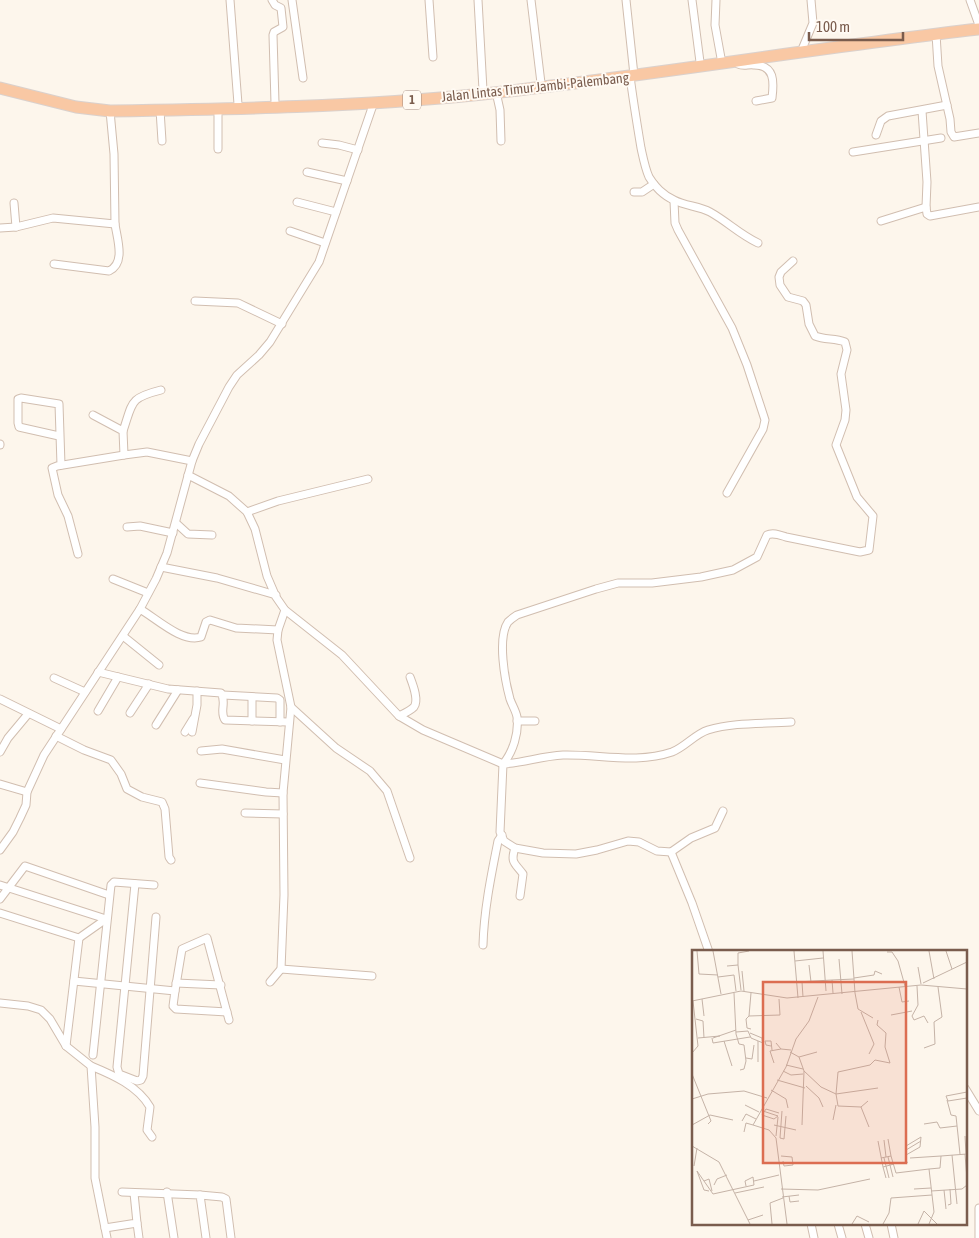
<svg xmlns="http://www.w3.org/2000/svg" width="979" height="1238" font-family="'Asap Condensed',sans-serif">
<rect width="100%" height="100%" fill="#fdf6ec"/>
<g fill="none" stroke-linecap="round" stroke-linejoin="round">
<g stroke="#d1beb0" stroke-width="9">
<g id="minor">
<polyline points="230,0 238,104"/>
<polyline points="272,0 275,5 281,8 283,27 274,32 273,35 275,103"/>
<polyline points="292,0 303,78"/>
<polyline points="429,0 433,57"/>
<polyline points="478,0 483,90"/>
<polyline points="531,0 541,83"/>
<polyline points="626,0 634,75"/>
<polyline points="692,0 700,62"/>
<polyline points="716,0 715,25 721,58"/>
<polyline points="970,0 979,25"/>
<polyline points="936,34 938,66 950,119 951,132 954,137 979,133"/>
<polyline points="803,47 813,23 811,0"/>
<path d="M737 61 738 64C744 67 748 64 754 65 775 65 774 82 772 98L756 101"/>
<path d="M630 76C633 100 637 124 641 148 643 157 645 168 649 177 654 186 664 196 674 200 685 206 699 206 710 212 728 222 739 234 758 243"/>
<polyline points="496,92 500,110 501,141"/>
<polyline points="218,109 218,149"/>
<polyline points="160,110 162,141"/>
<polyline points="922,111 927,182 926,207 927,214 930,216 979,207"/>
<polyline points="876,135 881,121 888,116 947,105"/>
<polyline points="322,143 339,145 358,150"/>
<polyline points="853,152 941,138"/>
<polyline points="307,172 347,181"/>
<polyline points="634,192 642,192 654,184"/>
<polyline points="674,201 675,223 678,230 732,328 747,365 765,420 763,429 727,493"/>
<polyline points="297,202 336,212"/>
<polyline points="14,203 16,227"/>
<polyline points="881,221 926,207"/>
<polyline points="0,228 16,227 53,218 115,224 114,154 110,111"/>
<polyline points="290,231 325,243"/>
<path d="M54 264 109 271C126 263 117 239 115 224"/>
<polyline points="195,301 238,303 282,324"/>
<polyline points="93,415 123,431 124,455 147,452 192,461"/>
<path d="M123 431C133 402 129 398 161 390"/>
<polyline points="59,436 19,427 18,423 18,399 21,398 59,404 61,465"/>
<polyline points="0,444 0,445"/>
<path d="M188 475 229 496 247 512 255 529 267 576 276 597 285 610 342 655 399 716 423 730 503 764C513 752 519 733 517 717 516 711 512 705 510 699 505 681 497 638 508 622 510 620 514 617 517 615L596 589 618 583H652L701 577 733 570 757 557 767 535C773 532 780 535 786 537L860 552 869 550 873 516 857 497 836 445 845 420 846 410 841 374 847 350 845 342C835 338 825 340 815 336L809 324 806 305 803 301 788 297 780 285 779 277 781 272 793 261"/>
<polyline points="247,512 278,501 368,479"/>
<polyline points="176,523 188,534 212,535"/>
<polyline points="127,527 140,526 173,533"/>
<polyline points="78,554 68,516 58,495 52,468 57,466 124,455"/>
<polyline points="161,567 217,578 276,595"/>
<polyline points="113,579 148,593"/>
<path d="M140 609C157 619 182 643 201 637L206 622 210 620 236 628 278 630"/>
<polyline points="123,636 159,665"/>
<path d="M98 672 168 689 221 693C227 702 219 712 225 720L289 722"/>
<polyline points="54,678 85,692"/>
<polyline points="223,695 277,698 280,700 280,722"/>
<polyline points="0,699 61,729"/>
<polyline points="291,707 336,748 370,771 387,791 410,858"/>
<polyline points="98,711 118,677"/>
<polyline points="130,713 149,684"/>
<path d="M399 716C403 714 410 711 414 707 419 700 413 685 410 677"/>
<polyline points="252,721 252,697"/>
<polyline points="517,721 535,721"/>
<polyline points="156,725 178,690"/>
<polyline points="185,732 193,719"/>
<polyline points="192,732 197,705 197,691"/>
<polyline points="56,736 84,750 111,760 121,774 127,789 142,797 162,802 165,809 169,857 171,860"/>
<polyline points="201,751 222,749 285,760"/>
<polyline points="0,752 8,738 28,714"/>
<polyline points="200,783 266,792 283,793"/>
<polyline points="0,784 27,792"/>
<path d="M723 811 715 828 691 838 671 852 657 851 639 842 628 841 597 850 576 854 543 853 515 848 504 841 500 832 503 764C523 763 542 756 563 755 599 754 637 764 672 752 685 747 695 734 708 730 734 722 764 724 791 722"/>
<polyline points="245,813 283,814"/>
<path d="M515 848C510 863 515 863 523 874L520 896"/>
<polyline points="0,850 13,832 20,818 26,805 27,792 44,755 140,609 156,579 167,553 192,461 199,444 229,387 237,375 259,355 270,342 319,262 374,102"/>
<polyline points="671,852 692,903 709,952"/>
<polyline points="135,884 117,1067 119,1074 137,1081 141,1080 143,1076 156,917"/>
<polyline points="0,885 106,919"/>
<polyline points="0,899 25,866 109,895"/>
<polyline points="0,913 79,938 106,919"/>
<path d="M483 945C484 910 491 876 498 841L502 835"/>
<polyline points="281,969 372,976"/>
<polyline points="74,981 175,991 173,1006 176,1009 227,1012"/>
<polyline points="270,982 281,969 284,895 283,793 291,707 277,640 278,630 285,610"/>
<polyline points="176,983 221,985"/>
<polyline points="175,991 182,949 207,938 229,1020"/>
<polyline points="0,1003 28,1006 41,1010 50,1019 66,1046 91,1066 95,1127 95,1178 107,1238"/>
<polyline points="66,1046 79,938"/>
<polyline points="93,1055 111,885 114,882 154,885"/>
<path d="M91 1066C113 1075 138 1086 150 1107L147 1130 152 1137"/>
<polyline points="965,1088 979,1111"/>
<polyline points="122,1192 200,1195 206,1238"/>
<polyline points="167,1192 174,1238"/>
<polyline points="200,1195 222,1197 226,1199 231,1238"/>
<polyline points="137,1223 139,1238"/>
<polyline points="811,1224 814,1238"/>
<polyline points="838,1224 842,1238"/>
<polyline points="865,1224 869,1238"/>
<polyline points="891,1224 894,1238"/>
<polyline points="105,1228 137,1223 134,1193"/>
<polyline points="979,1238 979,1208"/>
</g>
</g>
<g stroke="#dad1cd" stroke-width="13">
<path id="trunk" d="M0 88 76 107 110 111C234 109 359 107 483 94 649 76 813 48 979 29"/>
</g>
<use href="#minor" stroke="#fff" stroke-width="7"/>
<use href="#trunk" stroke="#f9c8a4" stroke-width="11"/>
</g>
<g text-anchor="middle" stroke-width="4" stroke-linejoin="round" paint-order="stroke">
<rect fill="#fffaf3" stroke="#a28b7f" stroke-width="1" x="403" y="90.5" width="18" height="19" rx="4"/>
<g font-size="12" font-weight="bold" fill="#7a5c4d">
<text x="412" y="104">1</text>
</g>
<g font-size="14" fill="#7a5c4d" stroke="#fffaf3">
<text transform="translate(535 87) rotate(-6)" y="5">Jalan Lintas Timur Jambi-Palembang</text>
</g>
</g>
<g transform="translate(692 950)">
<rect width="275" height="275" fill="#fdf6ec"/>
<path fill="none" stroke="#c5b3a7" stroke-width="1" d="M5 1 7 24 26 25M21 1 29 44M102 1 106 48M131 1 134 41M160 1 163 43M237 1 242 29M254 1 260 19M195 2H200L206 11 213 36M147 9 150 44M103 11 131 8M46 15V3L57 1M117 15 119 32M35 16 46 15 49 40M226 17 229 34M50 21 52 41M26 27 42 25 44 41M162 28 182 25 183 21 190 24M140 30 162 29M104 32 140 30 141 43M110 32 111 47M231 33 275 12M225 36 226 55 220 66 222 70 232 66 236 73M207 37 210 52 217 51M42 43 44 84 47 94 52 95 54 111 52 119 48 120M59 43 57 66 88 65 87 49M163 43 166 59 181 68M10 49 12 66M0 51 49 41 95 48 229 35 275 39M169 62 182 94 177 104M199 65 220 61M57 66 54 69 55 78 59 79M4 69 11 71 12 88M44 82 56 81 59 88 71 93M58 83 70 88 71 97M6 88 28 86M20 88 21 93 58 87M21 88 44 80M32 91 40 116M84 93 89 99 99 100M79 96 74 95 73 91H79L80 100M232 98 243 94 242 72 250 67 246 37M98 102 107 107 112 121 129 137 144 144 146 122 178 115 183 110 198 113 193 97 194 83 185 75 186 70M0 103 6 96 1 51M107 107 125 102M54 108 60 109 62 95M66 112V91M82 113 78 101 89 99M94 115 111 119M91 121 99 125 111 124M0 124 19 171 16 174M85 130 113 138M114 136 127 148 131 157M79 140 94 149 96 158M275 142 254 146 256 151 275 148M0 149 16 144 52 141 75 148M255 150 259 165 264 166 268 204M176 151 169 157 146 156 144 144 186 138M53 155 67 162M169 157 177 177M71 161 86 166M90 161 88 188 92 189M86 166 82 169 70 165 74 159 87 163M141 170 144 155M50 171 54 164 64 169M232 174 245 172 248 178 265 176M0 175 18 165 41 170M82 175 104 180M110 175 112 121M52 182 54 173 61 175M84 186 86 167M273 186 274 204M92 189 94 166M196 189 199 206M192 190 194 207M186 191 191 217M0 196 27 212 58 274M214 200 229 191M273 204 275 229M214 205 228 197 229 187 214 196V213L216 212M260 205 265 254M89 206 100 207 101 215 92 216 91 211M196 207 201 227M189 208 199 206 204 223 237 219M192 208 197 228M218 208 249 206M2 216 5 198M194 228 191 217 202 214M12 231 17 229 20 241M62 231 87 225M22 235 25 229 35 225M89 239 126 240 178 229M222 239 239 238M252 240 254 259M17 241 12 240 5 221 21 244 62 235 61 227 53 231 54 236M239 241 270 239 275 235M43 243 72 237M97 246 98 252 107 251M90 247 107 245M256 255 259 254 258 239M56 270 71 265M80 274 78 253 91 248M95 274 84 188 77 180 61 175 94 117 104 89 117 71 126 47M160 274 165 266 177 272M191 274 197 263 199 248 240 245M226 274 232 261 245 274M237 274 242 262 237 219 248 218 249 206 275 204"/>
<path fill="#dc6d51" fill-opacity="0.15" stroke="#dc6d51" stroke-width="2.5" d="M71 32H214V213H71Z"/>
<rect width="275" height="275" fill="none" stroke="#7a5c4d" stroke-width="2.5"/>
</g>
<path d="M809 32v8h94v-8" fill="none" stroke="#7a5c4d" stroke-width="2.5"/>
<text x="816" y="32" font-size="15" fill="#7a5c4d" stroke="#fffaf3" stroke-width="4" paint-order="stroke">100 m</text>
</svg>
